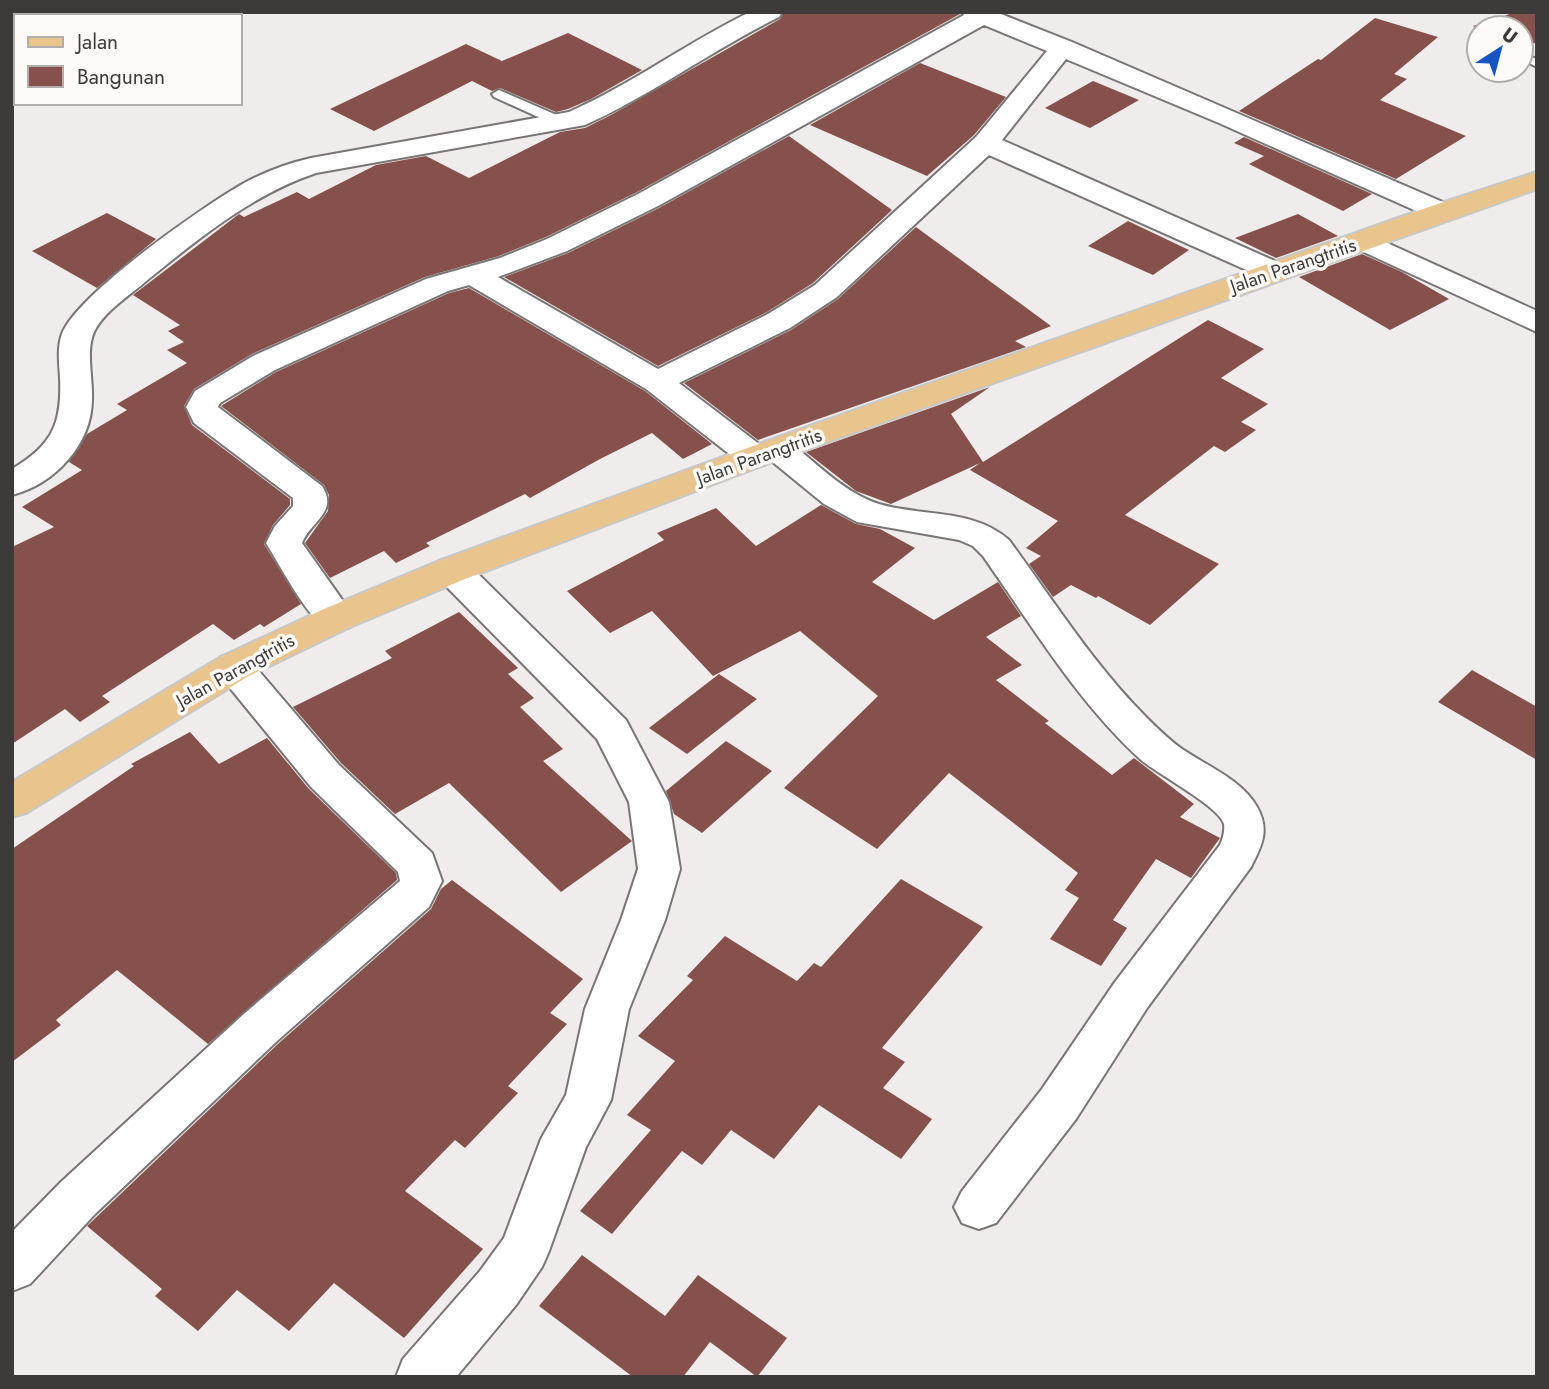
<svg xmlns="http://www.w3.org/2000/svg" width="1549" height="1389" font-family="Jost,sans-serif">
<rect width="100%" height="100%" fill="#f0eceb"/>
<g fill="#86514c">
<polygon points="784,12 960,14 637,192 546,237 499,256 425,277 252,354 194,389 184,406 192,425 290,499 290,505 273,525 264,544 301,604 264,627 260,624 234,640 213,624 102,696 110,702 80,722 65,709 12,744 12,547 54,527 22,507 82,470 69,462 87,434 127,410 117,404 187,363 167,350 184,342 168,331 180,325 133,295 239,214 244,217 297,192 309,199 376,165 426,156 469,178 560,132 585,128 611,115 780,19"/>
<polygon points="1516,12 1537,12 1537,42 1521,48 1521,28 1479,30 1473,26"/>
<polygon points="1375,18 1438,37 1394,74 1407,79 1380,100 1466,136 1396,179 1239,111 1318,59 1321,60"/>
<polygon points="568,33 642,70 591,99 568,109 556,112 500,88 492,91 472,81 374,131 330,109 466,44 502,61"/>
<polygon points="920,63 1006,97 974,135 927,176 810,125"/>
<polygon points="1093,81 1139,100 1090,128 1045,108"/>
<polygon points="789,136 892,210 813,283 767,312 658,366 504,277 568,253 659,208"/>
<polygon points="1244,137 1372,194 1343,211 1249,164 1264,156 1234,143"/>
<polygon points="107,213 156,239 97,288 32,251"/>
<polygon points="1298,214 1338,236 1276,258 1235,238"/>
<polygon points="1128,221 1189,250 1153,275 1088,246"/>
<polygon points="916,227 1051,326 1015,341 1026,347 758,440 684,383 791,330 838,299"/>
<polygon points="1362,254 1402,272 1449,299 1390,330 1299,277"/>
<polygon points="469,288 645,391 712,444 683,459 652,433 600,459 530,498 525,494 426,543 430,546 396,563 384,551 330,578 305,543 328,511 329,495 324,485 221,406 276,372 449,293"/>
<polygon points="1208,320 1264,349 1221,378 1268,404 1241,422 1256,430 1225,452 1214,446 1125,515 1219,564 1150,625 1098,596 1096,598 1071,585 1053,597 1029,564 1041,556 1026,548 1058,521 970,470 980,463 891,504 856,491 806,452 990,387 951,414 983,462"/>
<polygon points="821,505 856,524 880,529 915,548 872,582 934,620 998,582 1021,616 986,637 1022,665 996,680 1049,721 1045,723 1112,775 1134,758 1194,804 1180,817 1220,838 1191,878 1156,859 1113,920 1127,928 1101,966 1050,939 1079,898 1065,890 1078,873 949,773 877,849 784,788 878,696 800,631 713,676 652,611 610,633 567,591 664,540 657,533 716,508 756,546"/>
<polygon points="459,612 518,668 508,674 534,698 520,707 563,749 543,761 632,841 561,892 449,783 395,814 341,763 293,707 392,658 385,651"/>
<polygon points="1472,670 1537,707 1537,760 1438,702"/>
<polygon points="719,674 757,699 687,754 649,728"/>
<polygon points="190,732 219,764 267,738 309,789 396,873 397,880 208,1044 117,970 56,1020 61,1025 12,1062 12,849 134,766 131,764"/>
<polygon points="726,741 772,771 702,833 674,814 666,791"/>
<polygon points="901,879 983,927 882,1048 905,1062 883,1088 932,1119 901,1159 819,1105 774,1159 731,1130 702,1165 682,1151 612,1234 580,1211 651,1130 627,1115 675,1061 638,1036 693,980 687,976 725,936 797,981 814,963 821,967"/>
<polygon points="452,880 583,979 550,1013 567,1024 508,1086 518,1093 465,1148 455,1140 405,1191 483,1249 404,1338 334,1283 289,1331 237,1290 198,1331 155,1296 162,1289 87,1226 279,1043 431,909 441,889"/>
<polygon points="582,1255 665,1316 698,1275 787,1338 757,1377 710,1342 683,1377 633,1377 539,1306"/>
</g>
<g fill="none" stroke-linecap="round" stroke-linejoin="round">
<g stroke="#787574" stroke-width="4">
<g id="service">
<polygon points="1531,57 1537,59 1537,67 1525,61"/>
<polygon points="499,90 568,120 570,123 563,127 558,126 494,97 492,94"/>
</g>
</g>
<g stroke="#787574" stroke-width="4">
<g id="minor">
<path d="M750 12H782L779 17C712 50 653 94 585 125L316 173C251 195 198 239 145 282 129 296 106 310 95 330 85 349 93 377 92 399 92 444 55 484 12 495V469C53 445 62 423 60 377 59 363 57 347 62 334 76 295 206 204 246 182 267 171 289 163 311 158L569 112C632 84 688 42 750 12Z"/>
<path d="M962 12H996L1072 42 1452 206 1456 212 1452 218 1442 221 1432 218 1219 123 1066 59 1002 140 1284 265 1288 271 1284 277 1273 280 1262 277 989 155 837 297 790 328 679 383 763 447 766 442 778 439 790 442C816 463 846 494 879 504 922 517 973 508 1009 540 1053 600 1093 664 1146 717 1157 728 1169 740 1182 749 1207 766 1242 780 1257 807 1270 830 1262 845 1251 867L1147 1008 1076 1119 996 1223 979 1229 962 1223 954 1207 962 1191 1042 1089 1115 982 1220 845C1223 838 1225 831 1224 824 1219 806 1157 774 1140 759 1077 701 1032 626 983 556L973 546 959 540 857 522 824 504 769 459 766 464 754 468 742 464 646 389 469 285 448 291 275 370 220 403 218 407 322 486C339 512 310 522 302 543L355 618 350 627C341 630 331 632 323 626 305 613 279 564 266 543L275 526 293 506V498L194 423 186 407 195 391 253 356 426 279 500 258 547 239 638 194 964 15ZM984 25 1047 51 976 137 815 285 768 314 658 369 498 277 567 251 658 206Z"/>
<polygon points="1363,232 1537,311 1537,332 1353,247 1348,241 1353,235"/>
<polygon points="452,558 465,561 626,720 669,802 680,869 665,920 629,1009 611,1100 586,1147 549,1251 542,1267 516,1305 456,1377 396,1377 403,1359 480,1271 504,1238 541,1139 566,1095 585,1009 621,920 638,869 629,802 597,739 439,579 434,570 439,561"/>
<polygon points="234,654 247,657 339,765 432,853 442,881 429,907 277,1041 95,1214 30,1284 12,1291 12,1232 61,1182 245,1013 400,881 398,872 311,787 221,677 215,667 221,657"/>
</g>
</g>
<g stroke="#c8c8c8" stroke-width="4">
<polygon id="primary" points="1537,172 1537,189 766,464 465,579 350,627 247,677 26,813 12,817 12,782 221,657 324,609 439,561 742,450 1432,206"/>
</g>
<use href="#service" fill="#fff" fill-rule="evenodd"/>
<use href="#minor" fill="#fff" fill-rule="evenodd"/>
<use href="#primary" fill="#eac48d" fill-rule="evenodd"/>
</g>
<g text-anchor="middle" stroke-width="7" stroke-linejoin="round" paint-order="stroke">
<g font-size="19" fill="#3c3b3a" stroke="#fdfaf8">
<text transform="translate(1293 265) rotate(-19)" y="7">Jalan Parangtritis</text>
<text transform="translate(759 456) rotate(-20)" y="7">Jalan Parangtritis</text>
<text transform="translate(235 670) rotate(-29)" y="7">Jalan Parangtritis</text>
</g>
</g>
<rect width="1549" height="1389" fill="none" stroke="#3c3b3a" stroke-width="28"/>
<rect x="14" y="14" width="228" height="91" fill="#fdfaf8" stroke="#b0aeac" stroke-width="2"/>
<rect x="28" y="37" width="35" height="10" fill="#eac48d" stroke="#b0aeac" stroke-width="2"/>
<text x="77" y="49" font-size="21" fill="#3c3b3a">Jalan</text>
<rect x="28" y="66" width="35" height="21" fill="#86514c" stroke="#b0aeac" stroke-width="2"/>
<text x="77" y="84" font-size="21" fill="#3c3b3a">Bangunan</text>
<g transform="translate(1500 49) rotate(36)"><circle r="33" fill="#fdfaf8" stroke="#b0aeac" stroke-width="2"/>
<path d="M0-5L12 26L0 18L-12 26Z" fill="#1556c2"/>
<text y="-10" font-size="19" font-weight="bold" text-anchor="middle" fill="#3c3b3a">U</text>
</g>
</svg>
